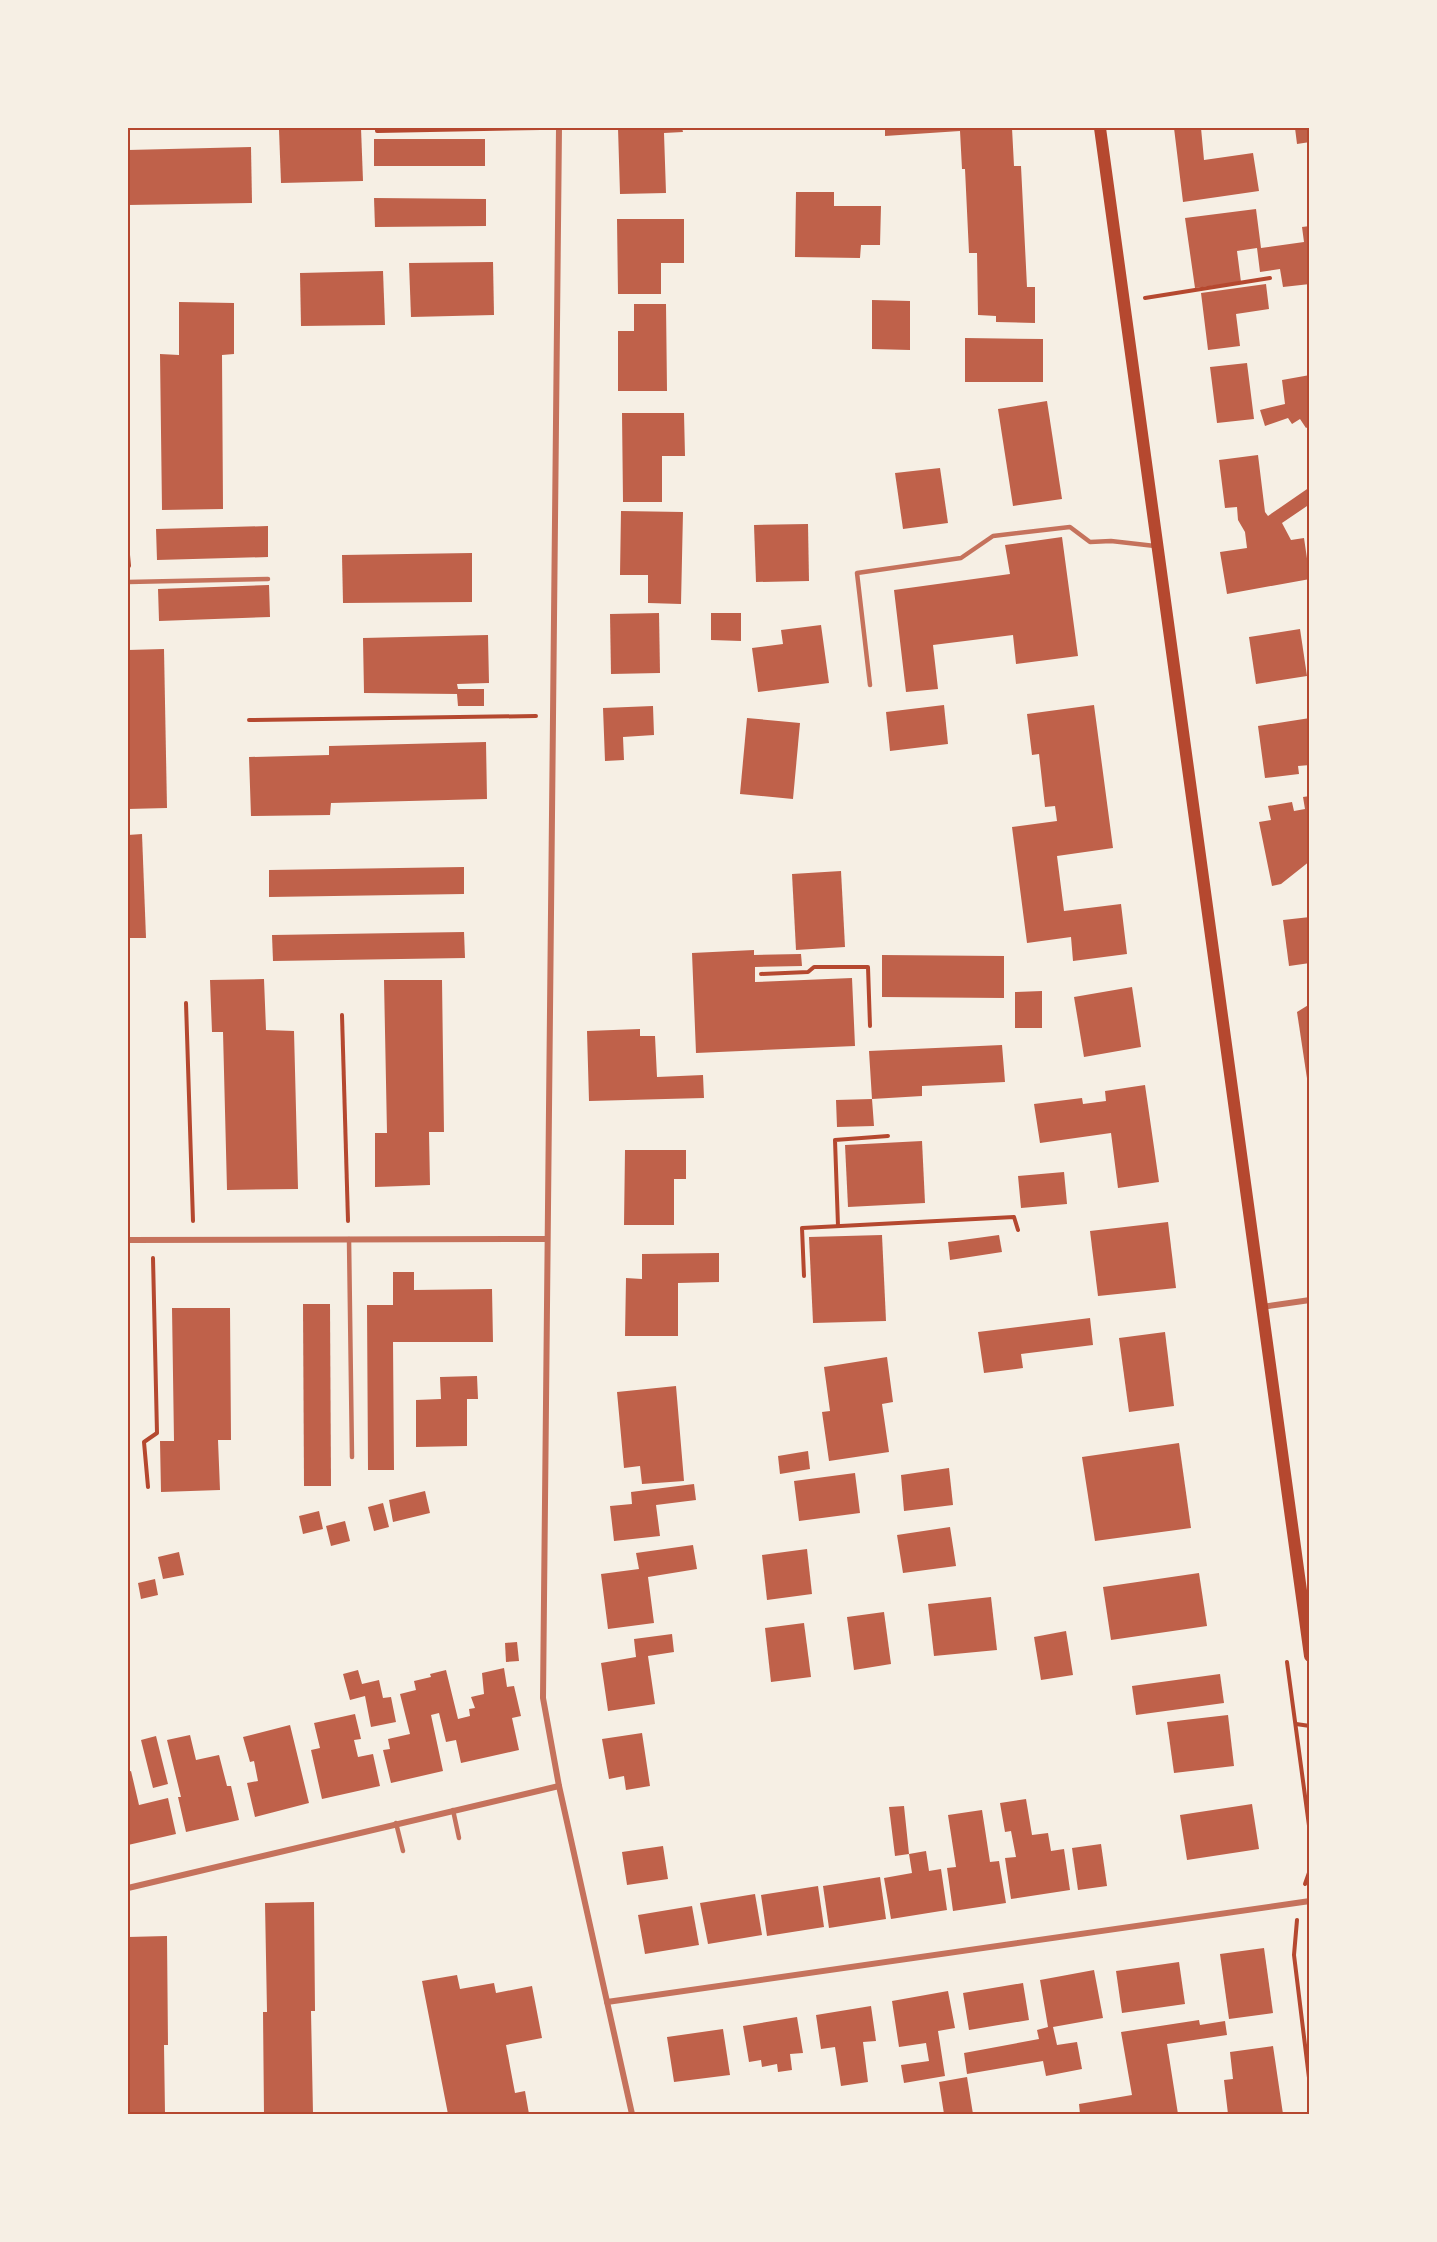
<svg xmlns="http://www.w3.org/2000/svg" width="1437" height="2242" font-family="'PT Sans',sans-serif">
<rect width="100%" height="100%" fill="#f6efe4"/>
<g fill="#bf614a">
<polygon points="361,128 363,181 281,183 279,130"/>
<polygon points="618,128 682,128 683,132 664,133 666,193 620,194"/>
<polygon points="885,128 985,128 985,130 1012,128 1014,166 1021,166 1027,287 1035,287 1035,323 996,322 996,316 978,315 977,253 969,253 965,169 962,169 960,131 885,136"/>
<polygon points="1174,128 1201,128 1204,160 1253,153 1259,191 1183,202"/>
<polygon points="1295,128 1310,128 1310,142 1297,144"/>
<rect x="374" y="139" width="111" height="27"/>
<polygon points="251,147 252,203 128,205 128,150"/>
<polygon points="796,192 834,192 834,206 881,206 880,245 861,245 860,258 795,257"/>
<polygon points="374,198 486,199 486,226 375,227"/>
<polygon points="1256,209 1261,248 1304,242 1302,227 1310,226 1310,284 1283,287 1280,269 1260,272 1257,248 1237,251 1241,282 1195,288 1185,218"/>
<polygon points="617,219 684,219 684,263 661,263 661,294 618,294"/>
<polygon points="493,262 494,315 411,317 409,263"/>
<polygon points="383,271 385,325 301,326 300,273"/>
<polygon points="1266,284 1269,309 1236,314 1240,346 1208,350 1201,293"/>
<polygon points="872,300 910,301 910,350 872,349"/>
<polygon points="179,302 234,303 234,354 222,355 223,509 162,510 160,354 179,355"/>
<polygon points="634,304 666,304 667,391 618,391 618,331 634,331"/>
<polygon points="965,338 1043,339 1043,382 965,382"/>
<polygon points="1247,363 1254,419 1217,423 1210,367"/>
<polygon points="1310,375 1310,426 1306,428 1300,419 1292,424 1288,418 1265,426 1260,410 1285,404 1282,380"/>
<polygon points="1047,401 1062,499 1013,506 998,409"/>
<polygon points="622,413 684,413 685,456 662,456 662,502 623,502"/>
<polygon points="1258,455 1265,512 1268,516 1310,487 1310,504 1282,523 1291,540 1304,538 1310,579 1227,594 1220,552 1247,548 1245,532 1238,520 1237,507 1225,508 1219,460"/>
<polygon points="940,468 948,523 903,529 895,473"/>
<polygon points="621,511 683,512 681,604 648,603 648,575 620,575"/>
<polygon points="808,524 809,581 756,582 754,525"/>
<polygon points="268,526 268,557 157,560 156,529"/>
<polygon points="1062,537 1078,656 1016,664 1013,635 933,645 938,689 906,692 894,590 1010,574 1005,545"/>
<polygon points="472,553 472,602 343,603 342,555"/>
<polygon points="269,585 270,617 159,621 158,589"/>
<polygon points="659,613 660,673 611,674 610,614"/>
<polygon points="711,613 741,613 741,641 711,640"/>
<polygon points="821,625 829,683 758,692 752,648 783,644 781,630"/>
<polygon points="1300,629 1307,676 1256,684 1249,637"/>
<polygon points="488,635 489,683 457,684 458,689 484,689 484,706 458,706 457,694 364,693 363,638"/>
<polygon points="164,649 167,808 128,809 128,650"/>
<polygon points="944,705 948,744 890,751 886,712"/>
<polygon points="1094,705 1113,848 1057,856 1064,911 1121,904 1127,954 1073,961 1071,937 1027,943 1012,827 1057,821 1055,806 1045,807 1039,754 1032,755 1027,714"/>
<polygon points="653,706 654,735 623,737 624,760 605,761 603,708"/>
<polygon points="747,718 800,723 793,799 740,794"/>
<polygon points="1310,718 1310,765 1298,766 1299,774 1265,778 1258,726"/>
<polygon points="486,742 487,799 331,803 330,815 251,816 249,757 329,755 329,746"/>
<polygon points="1310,796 1310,861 1281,884 1272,886 1259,822 1271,820 1268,806 1292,802 1294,811 1305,809 1303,797"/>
<polygon points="142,834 146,938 128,938 128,835"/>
<polygon points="464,867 464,894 269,897 269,870"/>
<polygon points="841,871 845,947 796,950 792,874"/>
<polygon points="1310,917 1310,963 1289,966 1283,920"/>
<polygon points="464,932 465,958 273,961 272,935"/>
<polygon points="754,950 754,955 801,954 802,966 755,967 755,982 852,978 855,1046 696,1053 692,953"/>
<polygon points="882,955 1004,956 1004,998 882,997"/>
<polygon points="264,979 266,1030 294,1031 298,1189 227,1190 223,1032 212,1032 210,980"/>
<polygon points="384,980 442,980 444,1132 429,1132 430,1185 375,1187 375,1133 387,1133"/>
<polygon points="1132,987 1141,1047 1084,1057 1074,997"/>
<polygon points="1042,991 1042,1028 1015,1028 1015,992"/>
<polygon points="1310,1004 1310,1085 1308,1085 1297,1012"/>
<polygon points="640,1029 640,1036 655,1036 657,1077 703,1075 704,1098 589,1101 587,1031"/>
<polygon points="1002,1045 1005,1082 922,1086 922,1096 872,1099 874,1126 837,1127 836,1100 872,1099 869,1051"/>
<polygon points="1145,1085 1159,1182 1118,1188 1111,1133 1040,1143 1034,1104 1082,1098 1083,1104 1106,1101 1105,1091"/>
<polygon points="922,1141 925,1203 848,1207 845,1145"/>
<polygon points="625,1150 686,1150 686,1179 674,1179 674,1225 624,1225"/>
<polygon points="1064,1172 1067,1204 1021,1208 1018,1176"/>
<polygon points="1168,1222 1176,1288 1098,1296 1090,1231"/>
<polygon points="882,1235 886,1321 813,1323 809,1237"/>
<polygon points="999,1235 1002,1252 950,1260 948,1242"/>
<polygon points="719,1253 719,1282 678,1283 678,1336 625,1336 626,1278 642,1279 642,1254"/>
<polygon points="393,1272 414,1272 414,1290 492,1289 493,1342 393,1342 394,1470 368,1470 367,1305 393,1305"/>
<polygon points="303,1304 330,1304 331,1486 304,1486"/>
<polygon points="172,1308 230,1308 231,1440 218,1440 220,1490 161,1492 160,1441 174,1441"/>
<polygon points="1090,1318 1093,1345 1021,1354 1023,1368 984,1373 978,1332"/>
<polygon points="1165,1332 1174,1406 1129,1412 1119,1338"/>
<polygon points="887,1357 893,1402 882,1404 889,1452 829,1461 822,1412 830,1411 824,1367"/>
<polygon points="477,1376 478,1399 467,1399 467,1446 416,1447 416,1400 441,1399 440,1377"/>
<polygon points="676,1386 684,1481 642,1484 640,1466 624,1468 617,1392"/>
<polygon points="1179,1443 1191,1528 1095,1541 1082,1457"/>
<polygon points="808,1451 810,1469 780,1474 778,1456"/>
<polygon points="949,1468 953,1505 904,1511 901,1475"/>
<polygon points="855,1473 860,1513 799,1521 794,1481"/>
<polygon points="694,1484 696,1500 656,1505 660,1536 614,1541 610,1506 632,1504 631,1492"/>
<polygon points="425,1491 430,1513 393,1522 389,1500"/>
<polygon points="383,1503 389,1527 374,1531 368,1507"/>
<polygon points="319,1511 323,1529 303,1534 299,1516"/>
<polygon points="345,1521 350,1541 331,1546 326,1526"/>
<polygon points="950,1527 956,1566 903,1573 897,1535"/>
<polygon points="693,1545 697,1569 648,1577 654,1623 608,1629 601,1574 639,1569 636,1553"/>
<polygon points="807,1549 812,1594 767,1600 762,1555"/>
<polygon points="179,1552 184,1575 163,1579 158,1557"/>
<polygon points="1199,1573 1207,1626 1111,1640 1103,1587"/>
<polygon points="155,1579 158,1595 141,1599 138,1583"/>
<polygon points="991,1597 997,1650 934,1656 928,1604"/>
<polygon points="884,1612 891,1664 854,1670 847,1617"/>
<polygon points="804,1623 811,1677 771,1682 765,1628"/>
<polygon points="1066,1631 1073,1675 1041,1680 1034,1637"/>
<polygon points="672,1634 674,1652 648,1656 655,1704 608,1711 601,1663 636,1657 634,1639"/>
<polygon points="517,1642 519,1661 506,1662 505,1643"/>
<polygon points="504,1668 507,1687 514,1686 521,1716 512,1718 519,1750 461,1763 456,1740 446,1742 439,1713 431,1715 443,1771 391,1783 383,1750 390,1749 388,1739 410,1734 400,1694 416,1690 414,1681 431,1677 430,1674 446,1670 458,1719 470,1716 469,1709 475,1708 471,1697 484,1694 482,1673"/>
<polygon points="358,1670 362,1684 379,1680 383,1698 391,1697 396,1722 371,1727 365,1696 350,1700 343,1674"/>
<polygon points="1220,1674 1224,1703 1136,1715 1132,1686"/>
<polygon points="355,1714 361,1739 354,1740 358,1757 373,1754 380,1786 322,1799 311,1750 320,1748 314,1723"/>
<polygon points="1228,1715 1234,1766 1174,1773 1167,1722"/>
<polygon points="290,1725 309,1803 255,1817 247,1783 258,1781 254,1761 250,1762 243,1737"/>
<polygon points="642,1733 650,1786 626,1790 624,1776 609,1779 602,1739"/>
<polygon points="190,1735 196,1760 219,1755 227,1786 231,1786 239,1820 186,1832 178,1797 181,1797 167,1740"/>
<polygon points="156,1736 168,1784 153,1788 141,1740"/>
<polygon points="131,1771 139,1805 168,1798 176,1834 128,1845 128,1772"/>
<polygon points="1026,1799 1032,1835 1048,1833 1051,1851 1064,1849 1070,1890 1011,1899 1005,1858 1016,1857 1011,1831 1005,1832 1000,1803"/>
<polygon points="1252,1804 1259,1849 1187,1860 1180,1815"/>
<polygon points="904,1806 909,1854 926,1851 929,1871 941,1869 947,1910 891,1919 884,1878 912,1873 909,1854 895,1856 889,1807"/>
<polygon points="982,1810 990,1862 999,1861 1006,1903 953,1911 947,1868 956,1867 948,1815"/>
<polygon points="1101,1844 1107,1886 1078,1890 1072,1848"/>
<polygon points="663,1846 668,1879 627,1885 622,1852"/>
<polygon points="880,1877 886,1919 829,1928 823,1886"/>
<polygon points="818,1886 824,1927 767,1936 761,1895"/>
<polygon points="755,1894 762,1935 708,1944 700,1903"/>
<polygon points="314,1902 315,2011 311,2011 313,2114 264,2114 263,2012 267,2012 265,1903"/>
<polygon points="692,1906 699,1945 645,1954 638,1915"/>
<polygon points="167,1936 168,2045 164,2045 165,2114 128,2114 128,1937"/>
<polygon points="1264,1948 1273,2013 1229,2019 1220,1954"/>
<polygon points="1179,1962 1185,2004 1122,2013 1116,1971"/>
<polygon points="1094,1970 1103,2018 1053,2027 1057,2045 1077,2042 1082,2069 1046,2076 1043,2061 967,2074 964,2053 1039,2039 1037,2030 1048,2027 1040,1980"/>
<polygon points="457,1975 460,1989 494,1983 496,1993 532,1986 542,2038 506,2045 515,2093 525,2091 529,2114 448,2114 422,1981"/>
<polygon points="1023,1983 1029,2020 969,2030 963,1993"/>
<polygon points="948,1991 955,2028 938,2031 945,2076 904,2083 901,2065 929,2061 926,2043 899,2047 892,2001"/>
<polygon points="871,2006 876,2041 863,2042 868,2082 841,2086 835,2047 821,2049 816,2015"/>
<polygon points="797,2017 803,2053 790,2054 792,2070 778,2072 777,2064 762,2067 761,2060 749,2062 743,2026"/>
<polygon points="1199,2020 1200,2025 1225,2021 1227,2035 1167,2044 1178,2114 1080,2114 1079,2104 1132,2095 1121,2032"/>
<polygon points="723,2029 730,2075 674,2082 667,2037"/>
<polygon points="1273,2046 1283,2114 1228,2114 1224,2080 1233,2079 1230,2052"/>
<polygon points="967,2077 973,2114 944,2114 939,2082"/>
</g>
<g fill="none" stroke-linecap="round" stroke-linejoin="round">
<g stroke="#b5482f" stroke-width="4">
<polyline points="377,128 377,131 541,128"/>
<polyline points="1145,298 1270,278"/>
<polyline points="128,336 128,308"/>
<polyline points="128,555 129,566"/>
<polyline points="249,720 536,716"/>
<polyline points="761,974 808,972 814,967 868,967 870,1026"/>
<polyline points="186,1003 193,1221"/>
<polyline points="342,1015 348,1221"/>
<polyline points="838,1226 835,1140 888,1136"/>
<polyline points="804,1276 802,1228 1014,1217 1018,1230"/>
<polyline points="148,1487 144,1442 157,1433 153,1258"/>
<polyline points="1287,1662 1310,1833"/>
<polyline points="1296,1724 1310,1726"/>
<polyline points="1305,1884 1310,1870"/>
<polyline points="1297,1920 1294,1955 1310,2086"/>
</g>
<g stroke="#c5725c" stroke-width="4.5">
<polyline points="128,582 268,579"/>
<polyline points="870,685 857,573 961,558 993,536 1070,527 1090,542 1111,541 1155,546"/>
<polyline points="349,1239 352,1457"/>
<polyline points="453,1810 459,1838"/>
<polyline points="396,1823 403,1851"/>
</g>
<g stroke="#c5725c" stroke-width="6">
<polyline points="559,128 543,1698 559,1786 632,2114"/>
<polyline points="128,1240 547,1239"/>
<polyline points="1262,1307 1310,1300"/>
<polyline points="128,1888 559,1786"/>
<polyline points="607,2002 1310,1901"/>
</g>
<polyline stroke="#b5482f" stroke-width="12" points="1100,128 1310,1656"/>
</g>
<rect width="1437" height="2242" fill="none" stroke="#f6efe4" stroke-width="258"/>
<rect x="129" y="129" width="1179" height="1984" fill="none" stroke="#b5482f" stroke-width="2"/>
</svg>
